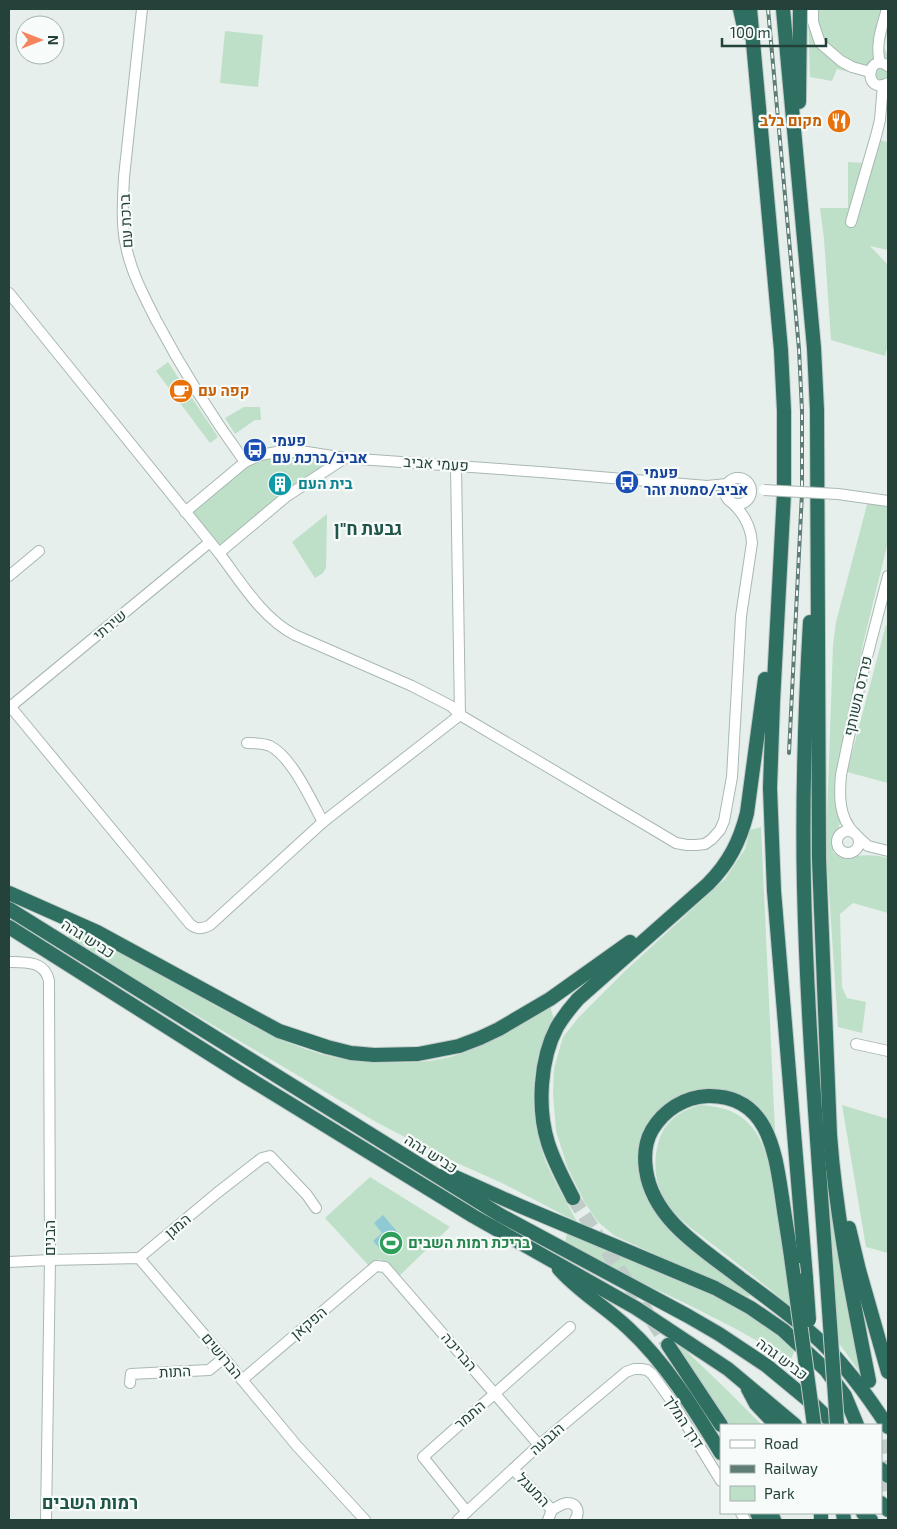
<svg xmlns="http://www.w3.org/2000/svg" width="897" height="1529" font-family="'Exo 2',Heebo,sans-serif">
<rect width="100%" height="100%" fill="#e6efeb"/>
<g fill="#bfe0c8">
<polygon points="808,9 888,9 888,30 884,47 888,56 888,82 837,69 832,81 810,77"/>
<polygon points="225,31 263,35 258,87 220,83"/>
<polygon points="869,138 888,142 888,250 870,246 888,265 888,344 885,356 831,340 824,239 820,208 848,208 848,162 865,163"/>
<polygon points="168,362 218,437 210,443 156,371"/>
<polygon points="244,407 260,407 261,420 255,420 235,434 225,418"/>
<polygon points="291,455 321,457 325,460 325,465 219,547 190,511 247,465 267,457"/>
<path d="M868 501 888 503V542L863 644 838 787 841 818 838 830 833 839V852L840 857C858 856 870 853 888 858V913L853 903 840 914 842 987 847 998 866 1002 862 1033 838 1027 826 848 833 645 836 622Z"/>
<polygon points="327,514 326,568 323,573 315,578 292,542"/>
<polygon points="886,625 888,626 888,783 847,772"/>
<polygon points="761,827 775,1131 760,1112 728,1093 710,1089 695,1090 682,1095 647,1128 649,1199 656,1214 684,1243 697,1254 751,1288 749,1297 615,1236 598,1222 585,1203 567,1166 556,1131 553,1094 554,1068 563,1037 579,1017 625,971 725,879 745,849 750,830"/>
<path d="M74 928C111 948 148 967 184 988 228 1012 272 1040 321 1054 340 1060 361 1061 381 1062 401 1063 422 1063 441 1059 481 1051 516 1028 550 1006L554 1019C529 1062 528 1114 545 1160 553 1180 567 1202 577 1222L502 1183 439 1155 376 1122 68 939Z"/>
<path d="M701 1105C749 1108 762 1133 772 1176L793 1309C770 1289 746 1270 721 1251 705 1238 685 1225 671 1209 656 1190 652 1167 658 1144 663 1122 681 1110 701 1105Z"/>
<polygon points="842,1105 888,1119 888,1253 866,1247"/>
<polygon points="827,1173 841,1271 866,1381 836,1339 831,1268"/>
<polygon points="370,1177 450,1227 397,1278 380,1259 369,1266 325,1218"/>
<polygon points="567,1232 656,1269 729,1302 759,1318 796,1346 791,1360 736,1329 687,1304 636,1280 565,1243"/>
<polygon points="681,1346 726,1389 762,1425 728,1425 677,1349"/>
</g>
<polygon fill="#8ec9d4" points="383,1215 400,1235 382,1251 373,1241 382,1233 374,1223"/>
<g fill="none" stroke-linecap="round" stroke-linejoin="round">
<g stroke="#bfccc8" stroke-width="14" stroke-dasharray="14 7" stroke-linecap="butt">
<polyline points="573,1198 668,1345"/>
<polyline points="881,1440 888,1491"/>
</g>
<g stroke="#a8b8b2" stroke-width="12">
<g id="minor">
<path d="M142 9 124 177C123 199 121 224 126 246 131 272 144 296 156 320 182 369 212 417 245 462"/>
<polyline points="813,9 813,22 820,43 841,61 852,67 870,72"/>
<path d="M880 63C875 44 882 27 887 9"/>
<path d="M888 83C863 96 866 51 888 66"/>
<polyline points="851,222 876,136 880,120 883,85"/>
<path d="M9 293 219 553C241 582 262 618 295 635L412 686 451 706 460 715 656 831 676 843 687 845H696L705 844 712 839 720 830 724 821 732 777 741 616 752 543C751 525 742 511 729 500"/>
<polyline points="456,466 460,715"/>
<circle cx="738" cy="491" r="13"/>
<polyline points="838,494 888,501"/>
<polyline points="185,512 245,462 260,455 277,452 307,452 345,458 540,472 707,486 727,484"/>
<polyline points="219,553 287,496 345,458"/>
<polyline points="9,576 39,551"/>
<path d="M9 705 190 924C197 930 202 929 210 925L323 822 460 715"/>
<polyline points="10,707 210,542"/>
<path d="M247 743C255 743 263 743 270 746 292 757 311 800 323 822"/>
<circle cx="848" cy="842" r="11"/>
<path d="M854 833C839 817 839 797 841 775L860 684 888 576"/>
<polyline points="858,837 868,846 888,851"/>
<path d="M9 962C26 962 45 961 49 981L50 1260 46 1520"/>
<polyline points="856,1044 888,1051"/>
<polyline points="139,1258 217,1193 262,1158 270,1156 307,1195 316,1208"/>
<polyline points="9,1262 50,1260 139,1258 224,1358 297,1446 365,1520"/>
<polyline points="242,1380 376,1266 385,1267 539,1445"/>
<polyline points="130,1383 131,1374 209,1370 224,1358"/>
<polyline points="513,1469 552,1510"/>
<polyline points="467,1512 423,1457 570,1327"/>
<polyline points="741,1513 745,1520"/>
<polyline points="458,1520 539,1445 626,1372 634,1369 641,1369 647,1370 652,1374 673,1403 721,1481"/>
<path d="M548 1520 552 1510C557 1507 561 1504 567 1503 578 1503 580 1513 575 1520"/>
</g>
</g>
<g stroke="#c2cac8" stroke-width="16">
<g id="highway">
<polyline points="740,9 745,32"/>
<polyline points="750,9 781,350 784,411 784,493 773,702 770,788 774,891 806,1278"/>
<path d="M783 9 814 348 817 410 819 859 830 1135C836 1218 853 1299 869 1381"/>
<polyline points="799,102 800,9"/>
<path d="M810 622C805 710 802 799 804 887 807 1024 819 1160 828 1296"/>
<polyline points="9,893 97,932 279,1031 327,1047 351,1053 374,1055 418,1054 459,1046 480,1038 499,1029 550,999 630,942"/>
<polyline points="9,909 500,1215 688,1316 719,1334 767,1366 813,1404 835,1425"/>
<polyline points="9,927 240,1073 473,1216 636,1308 728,1369 795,1425"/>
<polyline points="446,1173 520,1206 715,1288 751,1308 783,1330 826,1370 845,1396 857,1425"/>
<path d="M573 1198C564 1180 554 1162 548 1143 537 1108 540 1059 557 1027 563 1017 570 1008 578 999L708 884C729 863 740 841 747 813L765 679"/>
<polyline points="849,1228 859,1270 888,1372"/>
<path d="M792 1264C789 1241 785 1219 782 1197 775 1151 768 1095 708 1096 684 1097 664 1110 652 1130 645 1142 644 1156 646 1170 653 1220 703 1249 740 1278 767 1298 795 1318 820 1341 847 1367 868 1396 888 1427"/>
<path d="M559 1269C579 1292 606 1307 628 1328 666 1363 694 1409 721 1453"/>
<polyline points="668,1345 721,1425"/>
<polyline points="748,1389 756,1404 776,1425"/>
<polyline points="881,1469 888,1476"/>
<polyline points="881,1503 888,1510"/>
<polyline points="757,1513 761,1520"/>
<polyline points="771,1513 774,1520"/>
<polyline points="821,1513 821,1520"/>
<polyline points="843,1513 844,1520"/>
<polyline points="863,1513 871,1520"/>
</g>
</g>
<use href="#minor" stroke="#fff" stroke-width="10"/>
<use href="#highway" stroke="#2f6f62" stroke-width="14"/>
<g stroke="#5f7d75" stroke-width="4">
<polyline id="rail" points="768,9 799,349 802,411 802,493 789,753"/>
</g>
<use href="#rail" stroke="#f7fbf9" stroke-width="2" stroke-dasharray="5.5" stroke-linecap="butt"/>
<g stroke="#a8b8b2" stroke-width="12" stroke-linecap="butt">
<polyline id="minor-bridge" points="764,490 838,494"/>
</g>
<g stroke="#c2cac8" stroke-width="16" stroke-linecap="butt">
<g id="highway-bridge">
<polyline points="792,1264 814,1425"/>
<polyline points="806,1278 809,1320"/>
<polyline points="828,1296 837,1425"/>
</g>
</g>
<use href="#minor-bridge" stroke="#fff" stroke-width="10"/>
<use href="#highway-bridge" stroke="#2f6f62" stroke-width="14"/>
</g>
<defs>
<g id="restaurant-disc" transform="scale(1.25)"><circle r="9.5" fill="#e8710a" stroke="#f7fbf9"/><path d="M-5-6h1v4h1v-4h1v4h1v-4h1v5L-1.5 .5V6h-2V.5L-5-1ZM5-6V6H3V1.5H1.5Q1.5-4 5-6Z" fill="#fff"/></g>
<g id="cafe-disc" transform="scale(1.25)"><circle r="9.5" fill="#e8710a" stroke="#f7fbf9"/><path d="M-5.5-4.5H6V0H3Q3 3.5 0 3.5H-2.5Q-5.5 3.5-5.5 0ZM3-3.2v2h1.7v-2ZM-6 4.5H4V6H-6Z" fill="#fff"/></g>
<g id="bus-disc" transform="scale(1.25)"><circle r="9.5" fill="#1a4fb4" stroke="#f7fbf9"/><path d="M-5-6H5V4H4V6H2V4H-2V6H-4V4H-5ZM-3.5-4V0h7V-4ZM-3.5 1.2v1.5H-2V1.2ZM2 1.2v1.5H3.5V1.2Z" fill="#fff"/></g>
<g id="building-disc" transform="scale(1.25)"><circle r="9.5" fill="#0f9aa8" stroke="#f7fbf9"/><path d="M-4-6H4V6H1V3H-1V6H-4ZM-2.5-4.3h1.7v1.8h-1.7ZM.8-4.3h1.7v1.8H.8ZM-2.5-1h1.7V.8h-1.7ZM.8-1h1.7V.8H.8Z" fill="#fff"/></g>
<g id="stadium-disc" transform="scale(1.25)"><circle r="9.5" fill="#2e9e5b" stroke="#f7fbf9"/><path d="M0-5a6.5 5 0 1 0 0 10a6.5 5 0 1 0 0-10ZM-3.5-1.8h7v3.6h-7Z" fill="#fff"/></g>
</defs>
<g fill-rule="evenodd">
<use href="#restaurant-disc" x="839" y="121"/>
<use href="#cafe-disc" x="181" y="391"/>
<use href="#bus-disc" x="255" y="450"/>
<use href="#bus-disc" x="627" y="482"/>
<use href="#building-disc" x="280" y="484"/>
<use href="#stadium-disc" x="391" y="1243"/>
</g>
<g text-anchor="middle" stroke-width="4.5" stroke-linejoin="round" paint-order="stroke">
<g font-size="15" font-weight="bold" fill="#c56008" stroke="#f7fbf9" text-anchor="end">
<text x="822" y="126">מקום בלב</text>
<text x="198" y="396" text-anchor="start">קפה עם</text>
</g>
<g font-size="15" fill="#24423a" stroke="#f7fbf9">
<text transform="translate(126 221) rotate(-93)" y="5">ברכת עם</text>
<text transform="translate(436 464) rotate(4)" y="5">פעמי אביב</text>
<text transform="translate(110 625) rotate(-40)" y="5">שירתי</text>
<text transform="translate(858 696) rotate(-77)" y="5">פרדס משותף</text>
<text transform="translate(88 939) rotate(32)" y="5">כביש גהה</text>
<text transform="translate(431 1154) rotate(32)" y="5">כביש גהה</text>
<text transform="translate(178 1226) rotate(-40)" y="5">המגן</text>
<text transform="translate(50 1238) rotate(-90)" y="5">הבנים</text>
<text transform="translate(309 1323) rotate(-40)" y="5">הפקאן</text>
<text transform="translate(459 1352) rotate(49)" y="5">הבריכה</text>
<text transform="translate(222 1356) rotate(50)" y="5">הברושים</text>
<text transform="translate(782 1359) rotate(37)" y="5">כביש גהה</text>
<text transform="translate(175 1372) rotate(-3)" y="5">התות</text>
<text transform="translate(470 1415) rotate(-41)" y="5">התמר</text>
<text transform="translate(684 1422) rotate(57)" y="5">דרך המלך</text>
<text transform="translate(547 1439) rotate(-41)" y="5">הגבעה</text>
<text transform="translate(533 1490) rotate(46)" y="5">המעגל</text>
</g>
<g font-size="15" font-weight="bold" fill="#164399" stroke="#f7fbf9" text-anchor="start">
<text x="272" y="446">פעמי<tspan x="272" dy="17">אביב/ברכת עם</tspan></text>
<text x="644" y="478">פעמי<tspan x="644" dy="17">אביב/סמטת זהר</tspan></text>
</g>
<g font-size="15" font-weight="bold" fill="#0d838f" stroke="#f7fbf9" text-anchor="start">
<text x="298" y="489">בית העם</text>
</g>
<g font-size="15" font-weight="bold" fill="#27864d" stroke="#f7fbf9" text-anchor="start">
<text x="408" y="1248">בריכת רמות השבים</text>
</g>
<g font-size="18" font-weight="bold" fill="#1f5548" stroke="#f7fbf9">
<text x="368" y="535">גבעת ח"ן</text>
<text x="90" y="1509">רמות השבים</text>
</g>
</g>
<rect width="897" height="1529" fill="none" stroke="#24423a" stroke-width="20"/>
<rect x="720" y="1424" width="162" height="90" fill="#f7fbf9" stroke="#a3b1ad"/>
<rect x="730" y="1440" width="25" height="8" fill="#ffffff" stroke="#a3b1ad"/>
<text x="764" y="1449" font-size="15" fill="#24423a">Road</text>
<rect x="730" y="1465" width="25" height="8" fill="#5f7d75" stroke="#a3b1ad"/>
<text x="764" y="1474" font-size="15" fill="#24423a">Railway</text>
<rect x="730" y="1486" width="25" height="15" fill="#bfe0c8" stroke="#a3b1ad"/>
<text x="764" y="1499" font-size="15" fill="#24423a">Park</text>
<g transform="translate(40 40) rotate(90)"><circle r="24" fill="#f7fbf9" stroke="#a3b1ad"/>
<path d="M0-4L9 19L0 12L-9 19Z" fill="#f4845f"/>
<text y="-8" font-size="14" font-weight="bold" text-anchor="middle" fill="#24423a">N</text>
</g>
<path d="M722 38v8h104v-8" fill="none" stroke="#24423a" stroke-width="2.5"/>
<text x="730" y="38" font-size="15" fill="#24423a" stroke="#f7fbf9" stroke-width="4" paint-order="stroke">100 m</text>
</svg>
